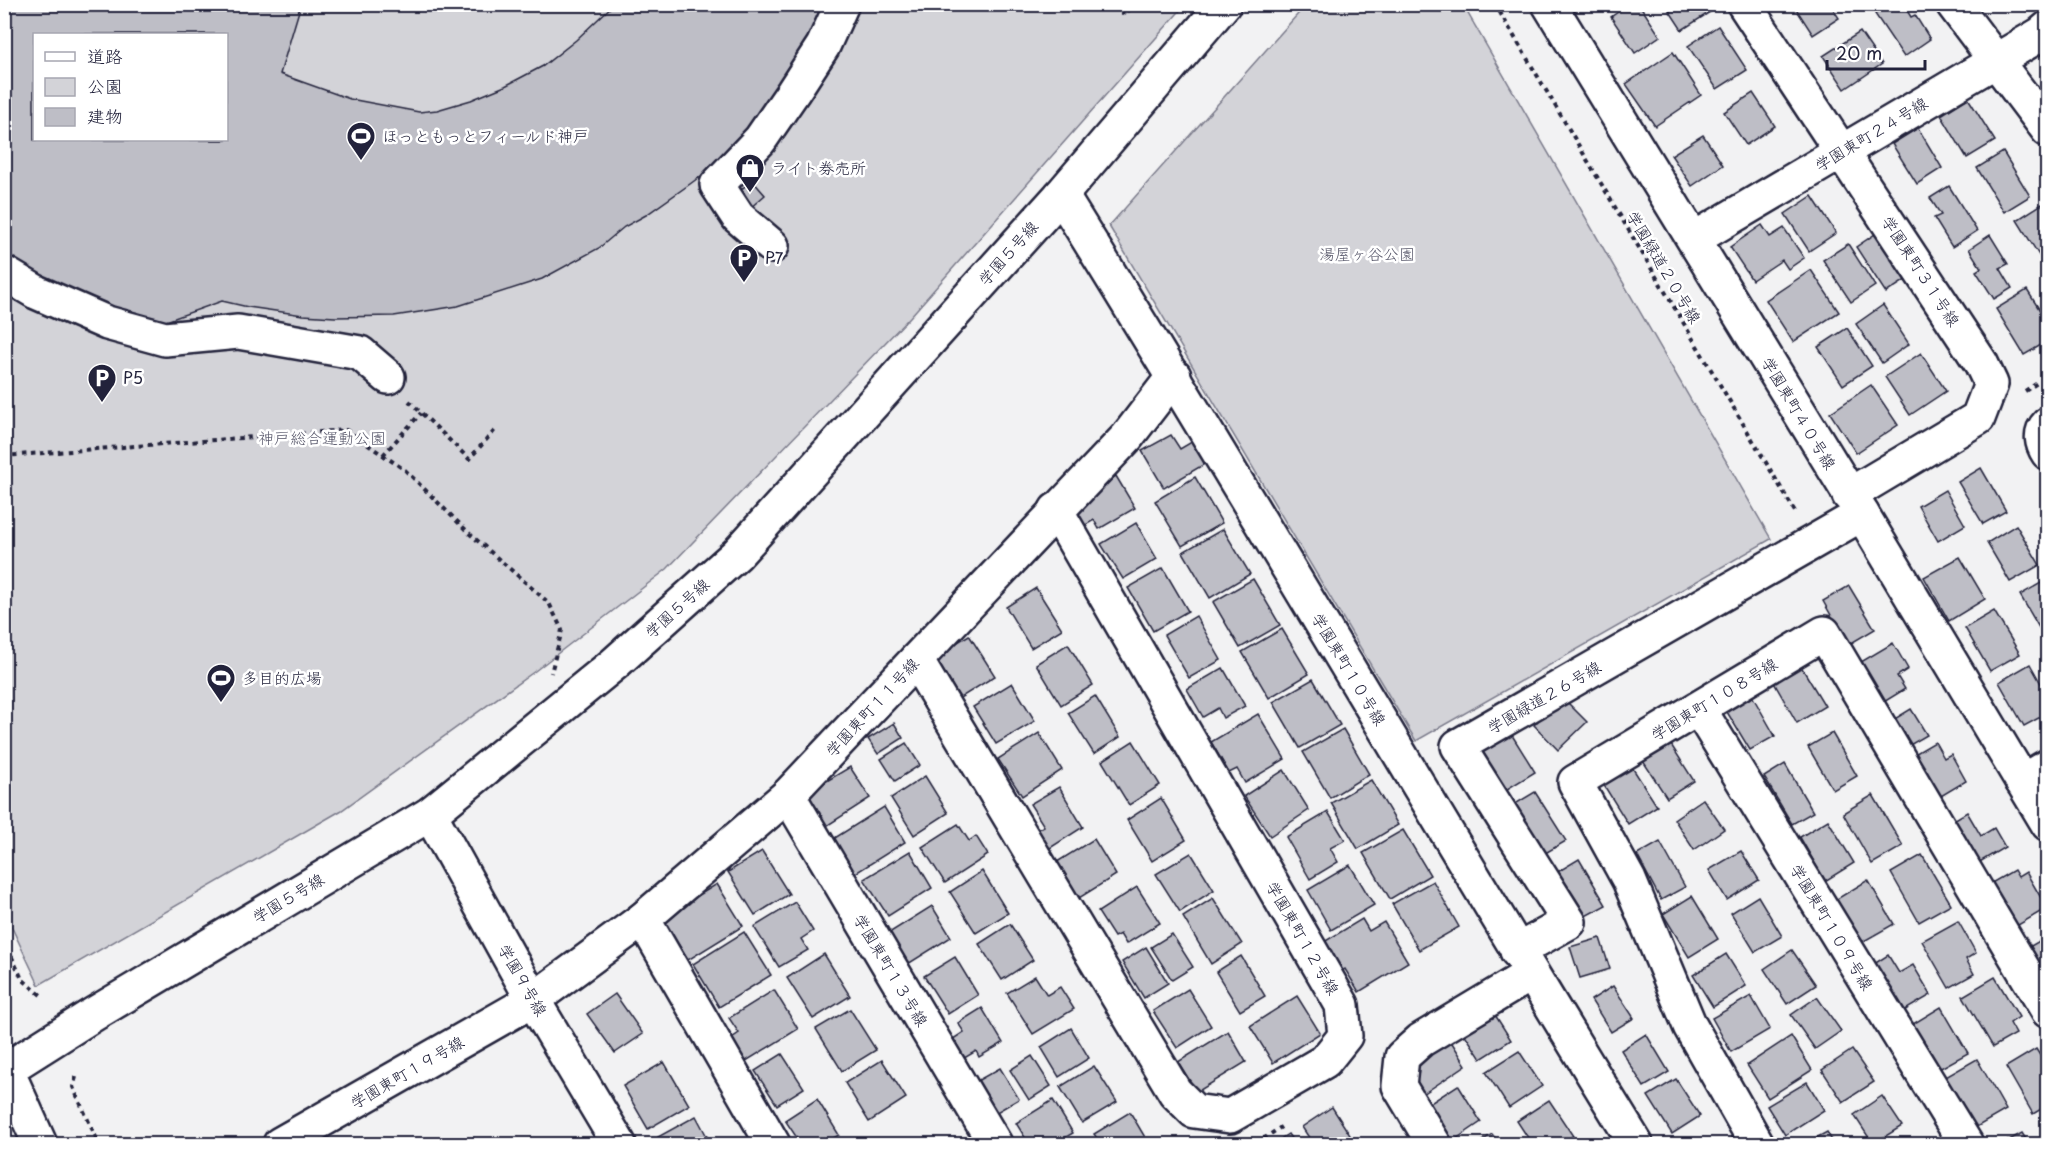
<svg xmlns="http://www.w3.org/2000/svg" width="2052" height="1149" font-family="'Playpen Sans','Klee One',sans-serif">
<rect width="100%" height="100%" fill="#f2f2f3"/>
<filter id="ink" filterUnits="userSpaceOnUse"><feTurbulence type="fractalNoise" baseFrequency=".0167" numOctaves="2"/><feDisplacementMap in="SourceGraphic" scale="12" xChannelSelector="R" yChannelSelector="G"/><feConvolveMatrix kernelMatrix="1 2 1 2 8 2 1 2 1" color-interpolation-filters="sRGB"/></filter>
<g filter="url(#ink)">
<g fill="#d3d3d8" stroke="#7a7a8a" stroke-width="1.5" fill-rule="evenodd">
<path d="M5 5H1185L910 317 667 569 535 671 342 810 39 985 5 913ZM34 34H226V140H34Z"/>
<polygon points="1306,5 1463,5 1771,539 1416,741 1109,226"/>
</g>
<g fill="#bebec6" stroke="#22223b" stroke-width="1.5" fill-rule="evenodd">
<path d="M4 4H301L280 74 350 99 419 112 437 110 471 100 505 86 543 66 576 40 614 4H824L818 21 750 130 709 170 690 184 646 215 624 227 599 248 542 279 458 306 394 316 335 317 303 315 248 307 222 301 155 325 116 312 4 259ZM34 34H226V140H34Z"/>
<polygon points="1629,4 1639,4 1660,36 1635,53 1611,17"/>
<polygon points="1665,4 1705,4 1710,12 1682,30"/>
<polygon points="1793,4 1830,4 1839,18 1813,35"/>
<polygon points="1890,4 1903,4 1911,17 1915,15 1930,39 1904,57 1875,14"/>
<polygon points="1718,26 1747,70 1717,89 1688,46"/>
<polygon points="1860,32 1882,64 1845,89 1823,56"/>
<polygon points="1673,52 1701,95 1655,126 1626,84"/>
<polygon points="1753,93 1775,126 1746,145 1724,112"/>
<polygon points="1968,98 1995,141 1967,158 1941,115"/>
<polygon points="1918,128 1942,168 1917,184 1892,144"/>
<polygon points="1703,135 1723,165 1692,186 1671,155"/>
<polygon points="2003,152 2030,196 2004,212 1977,168"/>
<polygon points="752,180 765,195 749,209 736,194"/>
<polygon points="1949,186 1977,231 1952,247 1934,218 1941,215 1930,198"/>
<polygon points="1812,196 1836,233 1809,251 1785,214"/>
<polygon points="2042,204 2048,214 2048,263 2045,265 2017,220"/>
<polygon points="1762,225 1770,237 1784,228 1804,258 1788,269 1782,260 1752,280 1730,247"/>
<polygon points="1884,228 1915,274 1886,293 1856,247"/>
<polygon points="1990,235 2008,264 2000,268 2012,288 1994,299 1976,271 1981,268 1969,249"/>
<polygon points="1848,244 1875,286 1851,302 1823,260"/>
<polygon points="1811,270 1839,312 1793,342 1766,300"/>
<polygon points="2027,290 2048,323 2048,341 2024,355 1996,309"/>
<polygon points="1883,305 1909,344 1882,363 1856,324"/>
<polygon points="1847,328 1872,366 1843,385 1818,347"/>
<polygon points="1921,353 1946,391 1910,415 1885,377"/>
<polygon points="1871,385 1898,425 1856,453 1830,413"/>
<polygon points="1171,435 1180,449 1195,440 1208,462 1164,488 1142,451"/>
<polygon points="1981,468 2006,511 1983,524 1958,482"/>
<polygon points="1116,476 1135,508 1099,529 1094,520 1084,526 1071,503"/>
<polygon points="1195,477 1222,523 1182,546 1155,501"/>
<polygon points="1945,490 1965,525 1938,541 1918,506"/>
<polygon points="1136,523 1157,559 1123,579 1101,544"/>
<polygon points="2016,525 2040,565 2010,582 1987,543"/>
<polygon points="1223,529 1250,574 1210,598 1183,552"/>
<polygon points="1960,557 1985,599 1949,621 1924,577"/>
<polygon points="1163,568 1188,611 1153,631 1128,588"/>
<polygon points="1253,579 1280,625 1240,648 1213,602"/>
<polygon points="2048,579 2048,637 2045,638 2020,595"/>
<polygon points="1849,586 1875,629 1848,645 1823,601"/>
<polygon points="1036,588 1062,629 1031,648 1006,607"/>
<polygon points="1994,611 2020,654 1990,671 1965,628"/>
<polygon points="1196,616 1221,660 1189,678 1164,635"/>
<polygon points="1282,629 1309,674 1269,698 1242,652"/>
<polygon points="969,635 995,676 960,698 934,657"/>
<polygon points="1893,643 1908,669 1897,676 1905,689 1879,705 1856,665"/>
<polygon points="1068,644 1093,685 1061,705 1036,664"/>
<polygon points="1799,663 1825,706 1797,723 1772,679"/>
<polygon points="2030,664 2048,696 2048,713 2024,726 1999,682"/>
<polygon points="1223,668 1245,706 1223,718 1218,708 1203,717 1187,689"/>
<polygon points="1313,679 1340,725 1300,748 1273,702"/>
<polygon points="1012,683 1035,721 996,744 973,707"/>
<polygon points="1750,692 1775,736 1750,750 1724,707"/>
<polygon points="1095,696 1120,737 1094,754 1068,713"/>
<polygon points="1562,697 1587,722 1558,750 1534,725"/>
<polygon points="1911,709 1927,735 1903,749 1888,723"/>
<polygon points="1258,714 1285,759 1245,783 1237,769 1229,773 1211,742"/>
<polygon points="894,723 903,738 878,754 868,739"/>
<polygon points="1343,729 1369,774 1330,798 1303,752"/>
<polygon points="1510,732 1535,772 1504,791 1479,750"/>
<polygon points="1039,733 1062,770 1022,796 998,759"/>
<polygon points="1832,733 1857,776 1833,790 1808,747"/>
<polygon points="1668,740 1694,781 1667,798 1641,758"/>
<polygon points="1133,741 1160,785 1129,805 1102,761"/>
<polygon points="1935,742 1944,758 1951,754 1966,781 1936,799 1911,756"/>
<polygon points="906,743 920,765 895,781 881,759"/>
<polygon points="1628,761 1657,806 1628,824 1600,779"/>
<polygon points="1785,764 1813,812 1792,824 1764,777"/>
<polygon points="850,767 870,798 825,827 805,794"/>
<polygon points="1284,770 1309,810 1270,836 1244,796"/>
<polygon points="925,776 948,813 914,835 891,798"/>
<polygon points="1371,780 1398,825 1358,849 1331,803"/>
<polygon points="1059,787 1083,827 1047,850 1035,831 1044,826 1030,804"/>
<polygon points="1535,792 1566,841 1542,855 1512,806"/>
<polygon points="1873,795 1903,846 1872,864 1843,813"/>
<polygon points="1161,798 1186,840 1152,861 1127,820"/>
<polygon points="1703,799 1724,829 1694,850 1674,819"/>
<polygon points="884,807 905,842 851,876 830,841"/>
<polygon points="1328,812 1345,840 1330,848 1338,862 1310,879 1286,837"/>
<polygon points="1967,812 1981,836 1994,828 2005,847 1973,866 1947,824"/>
<polygon points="1828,820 1854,863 1825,881 1800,837"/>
<polygon points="958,824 969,841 976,836 988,855 945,883 922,847"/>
<polygon points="1403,830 1430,875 1390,899 1363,853"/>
<polygon points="1094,839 1116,875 1079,898 1057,862"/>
<polygon points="1660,842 1685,887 1661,900 1637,855"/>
<polygon points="762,851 789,894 755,915 728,872"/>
<polygon points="910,851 932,888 888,916 864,879"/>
<polygon points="1741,851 1759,880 1727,900 1709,870"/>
<polygon points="1191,853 1214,890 1180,912 1156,874"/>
<polygon points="1922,855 1951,904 1919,922 1891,873"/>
<polygon points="1579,859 1606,905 1580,919 1554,874"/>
<polygon points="1350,865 1374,905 1331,930 1308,890"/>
<polygon points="2014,870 2018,877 2026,872 2047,908 2013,928 1988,885"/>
<polygon points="982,871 1008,913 976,933 950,892"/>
<polygon points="1868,880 1894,924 1857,945 1832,902"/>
<polygon points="1433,881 1459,927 1419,950 1392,904"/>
<polygon points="717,884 743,926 688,960 662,918"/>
<polygon points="1137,887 1160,923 1126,944 1120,934 1114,937 1098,912"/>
<polygon points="1692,896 1718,939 1689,957 1663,914"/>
<polygon points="1758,896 1782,936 1755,952 1731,913"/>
<polygon points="1213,898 1242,944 1211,964 1183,917"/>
<polygon points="795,902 813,931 801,939 808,950 779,967 754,927"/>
<polygon points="932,906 951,937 908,964 889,933"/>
<polygon points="1362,919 1369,931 1384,922 1408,962 1359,992 1345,969 1337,974 1319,945"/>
<polygon points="1958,921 1976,953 1966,959 1974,974 1949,988 1922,941"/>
<polygon points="1010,924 1033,960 1002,980 979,944"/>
<polygon points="744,932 771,975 719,1007 693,964"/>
<polygon points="1172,934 1193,967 1172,980 1151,947"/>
<polygon points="2048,936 2048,979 2029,947"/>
<polygon points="1600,938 1610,969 1580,978 1570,947"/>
<polygon points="1146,947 1168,983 1144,998 1122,962"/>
<polygon points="1792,950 1816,985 1787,1004 1764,969"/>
<polygon points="824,954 850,996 813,1019 787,978"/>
<polygon points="1726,954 1746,986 1713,1007 1693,975"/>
<polygon points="1888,955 1899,973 1913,965 1931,995 1902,1012 1874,964"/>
<polygon points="1241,956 1265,996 1240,1011 1216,972"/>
<polygon points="955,957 978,995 948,1014 924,976"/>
<polygon points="1035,976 1047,995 1060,987 1074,1009 1033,1034 1007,993"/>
<polygon points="1995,977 2019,1017 2010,1023 2016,1034 1993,1047 1963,996"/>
<polygon points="1613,986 1634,1018 1611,1032 1591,1000"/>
<polygon points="1188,989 1211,1026 1177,1048 1153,1011"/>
<polygon points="774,990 798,1029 743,1063 729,1040 739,1033 729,1018"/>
<polygon points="615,994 643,1034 615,1053 587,1014"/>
<polygon points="1297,996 1320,1033 1273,1063 1250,1026"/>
<polygon points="1751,996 1770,1029 1731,1052 1712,1018"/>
<polygon points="1817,997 1841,1031 1815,1049 1791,1015"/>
<polygon points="1941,1007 1968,1053 1939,1069 1913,1024"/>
<polygon points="982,1008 1003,1043 979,1057 976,1051 961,1060 950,1041 964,1032 958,1023"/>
<polygon points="850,1009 876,1050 842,1071 816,1029"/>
<polygon points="1492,1010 1511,1040 1481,1059 1462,1030"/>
<polygon points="1071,1028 1089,1058 1059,1077 1041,1047"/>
<polygon points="1228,1031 1246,1062 1197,1092 1178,1062"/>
<polygon points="1646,1034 1669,1072 1644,1087 1621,1050"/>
<polygon points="1447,1035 1466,1065 1423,1094 1404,1064"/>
<polygon points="1791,1036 1812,1070 1768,1098 1747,1065"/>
<polygon points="2036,1049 2048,1068 2048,1105 2033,1114 2006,1067"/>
<polygon points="1852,1050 1874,1082 1843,1102 1822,1070"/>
<polygon points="1519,1051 1542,1086 1509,1108 1486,1072"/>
<polygon points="782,1054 804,1088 777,1105 755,1071"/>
<polygon points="1032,1056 1051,1086 1029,1100 1010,1070"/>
<polygon points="1977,1059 2006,1110 1973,1129 1944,1078"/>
<polygon points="882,1060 906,1098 869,1122 845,1083"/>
<polygon points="664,1062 689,1105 648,1129 623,1086"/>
<polygon points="1094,1066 1117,1102 1082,1123 1060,1087"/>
<polygon points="1000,1068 1019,1099 995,1113 975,1082"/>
<polygon points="1676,1079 1700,1116 1672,1134 1648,1096"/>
<polygon points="1807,1082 1824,1110 1785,1135 1767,1106"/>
<polygon points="1458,1085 1481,1122 1453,1141 1429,1104"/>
<polygon points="1882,1096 1902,1126 1873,1144 1854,1115"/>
<polygon points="817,1099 839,1135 823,1144 801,1144 785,1120"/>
<polygon points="1053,1100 1073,1133 1054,1144 1029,1144 1016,1123"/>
<polygon points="1549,1100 1573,1136 1560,1144 1532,1144 1517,1121"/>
<polygon points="1332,1107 1355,1143 1352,1144 1313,1144 1302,1127"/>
<polygon points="1130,1112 1149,1144 1101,1144 1094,1134"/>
<polygon points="696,1116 711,1144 662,1144 658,1137"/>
<polygon points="1827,1132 1834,1144 1805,1144"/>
<polygon points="2022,1133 2029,1144 2002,1144"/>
<polygon points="1288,1134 1295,1144 1273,1144"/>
<polygon points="1492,1134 1500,1144 1477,1144 1482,1141"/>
</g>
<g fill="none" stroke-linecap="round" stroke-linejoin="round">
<g stroke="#22223b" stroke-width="38">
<g id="street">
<polyline points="1549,4 1862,514 2048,824"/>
<polyline points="1744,4 1981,363 1991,384 1978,418 1849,495"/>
<polyline points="1953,4 2048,130"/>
<path d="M1061 195C1257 509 1442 830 1636 1144"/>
<polyline points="1694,239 2041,34 2048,28"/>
<polyline points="772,246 738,217 717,185 760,140 793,92 823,46 842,4"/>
<polyline points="4,273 36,292 107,323 165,339 238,332 360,353 388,377"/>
<path d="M2048 424C2039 433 2042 444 2048 453"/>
<polyline points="916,660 1175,1092 1194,1111 1230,1116 1325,1061 1345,1036 1342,1005 1056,510"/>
<polyline points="1699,709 1966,1144"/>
<polyline points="2022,781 2048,766"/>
<polyline points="788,795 995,1144"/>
<polyline points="643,919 773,1144"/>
<polyline points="1517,951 1569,922 1458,746 1862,514"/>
<polyline points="280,1144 533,1000 643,919 788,795 1127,437 1174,376"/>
<polyline points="1434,1144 1399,1086 1402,1057 1421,1040 1531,974"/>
<polyline points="1757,1144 1690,1026 1629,880 1575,782 1824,633 2048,1011"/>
</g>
</g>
<g stroke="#22223b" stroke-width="38">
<g id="secondary">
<polyline points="430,814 533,1000 619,1144"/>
<polyline points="7,1069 94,1014 430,814 614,664 737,554 1061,195 1224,4"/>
</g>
</g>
<g stroke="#22223b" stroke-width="38">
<polyline id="primary" points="4,1064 40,1144"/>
</g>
<g stroke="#22223b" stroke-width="4" stroke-dasharray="4.5 4.5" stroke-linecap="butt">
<polyline points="1116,4 1124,15 1135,4"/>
<polyline points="1495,4 1797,515"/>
<polyline points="2025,391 2048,376"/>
<polyline points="409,401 469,459 497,428"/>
<polyline points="383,455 421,413"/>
<polyline points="4,456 346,430 405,470 470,534 549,603 562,630 551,673"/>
<polyline points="4,940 22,979 42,996"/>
<polyline points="76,1077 73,1087 99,1144"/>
<polyline points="1256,1144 1281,1127"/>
</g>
<use href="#street" stroke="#fff" stroke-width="33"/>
<use href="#secondary" stroke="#fff" stroke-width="33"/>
<use href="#primary" stroke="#fff" stroke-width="33"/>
</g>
</g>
<defs>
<g id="stadium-pin" transform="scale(1.5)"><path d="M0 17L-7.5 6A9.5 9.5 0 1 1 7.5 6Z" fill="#22223b" stroke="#fff"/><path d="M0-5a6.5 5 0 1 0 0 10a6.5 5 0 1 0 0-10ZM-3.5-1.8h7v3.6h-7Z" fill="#fff"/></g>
<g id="shop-pin" transform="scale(1.5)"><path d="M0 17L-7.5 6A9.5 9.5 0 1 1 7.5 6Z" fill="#22223b" stroke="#fff"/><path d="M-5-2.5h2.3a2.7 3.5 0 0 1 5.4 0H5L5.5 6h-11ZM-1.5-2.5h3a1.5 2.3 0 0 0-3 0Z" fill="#fff"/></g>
<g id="parking-pin" transform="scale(1.5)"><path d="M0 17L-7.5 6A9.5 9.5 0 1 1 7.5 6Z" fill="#22223b" stroke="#fff"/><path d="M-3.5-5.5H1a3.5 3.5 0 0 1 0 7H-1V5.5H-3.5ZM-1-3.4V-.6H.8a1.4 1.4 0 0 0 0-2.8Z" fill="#fff"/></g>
</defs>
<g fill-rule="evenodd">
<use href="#stadium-pin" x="361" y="136"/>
<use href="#shop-pin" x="750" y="168"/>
<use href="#parking-pin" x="744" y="258"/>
<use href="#parking-pin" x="102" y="378"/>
<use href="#stadium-pin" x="221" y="678"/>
</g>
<g text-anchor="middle" stroke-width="5" stroke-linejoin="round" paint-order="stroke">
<g font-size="16" fill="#22223b" stroke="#fff">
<text transform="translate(1871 134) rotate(-31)" y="6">学園東町２４号線</text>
<text transform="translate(1008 253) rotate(-48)" y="6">学園５号線</text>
<text transform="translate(1664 267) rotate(59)" y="6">学園緑道２０号線</text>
<text transform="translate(1921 271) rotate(57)" y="6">学園東町３１号線</text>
<text transform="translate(1799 413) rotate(59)" y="6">学園東町４０号線</text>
<text transform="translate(677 608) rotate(-42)" y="6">学園５号線</text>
<text transform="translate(1349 669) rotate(59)" y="6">学園東町１０号線</text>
<text transform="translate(1544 697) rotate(-30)" y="6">学園緑道２６号線</text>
<text transform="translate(1714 699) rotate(-31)" y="6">学園東町１０８号線</text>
<text transform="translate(872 707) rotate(-47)" y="6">学園東町１１号線</text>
<text transform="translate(288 898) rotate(-31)" y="6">学園５号線</text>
<text transform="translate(1832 927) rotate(59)" y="6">学園東町１０９号線</text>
<text transform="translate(1303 938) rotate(60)" y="6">学園東町１２号線</text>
<text transform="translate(891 970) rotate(59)" y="6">学園東町１３号線</text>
<text transform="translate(523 980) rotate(60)" y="6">学園９号線</text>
<text transform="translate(407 1072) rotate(-30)" y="6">学園東町１９号線</text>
</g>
<g font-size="16" fill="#22223b" stroke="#fff" text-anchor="start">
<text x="382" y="142">ほっともっとフィールド神戸</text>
<text x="771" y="174">ライト券売所</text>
<text x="765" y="264">P7</text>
<text x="123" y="384">P5</text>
<text x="242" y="684">多目的広場</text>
</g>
<g font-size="16" fill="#57576a" stroke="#fff">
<text x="1367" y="260">湯屋ヶ谷公園</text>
<text x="322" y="444">神戸総合運動公園</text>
</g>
</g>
<rect width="2052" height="1149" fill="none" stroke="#fff" stroke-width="24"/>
<rect x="12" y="12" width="2028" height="1125" fill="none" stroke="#22223b" stroke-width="2" filter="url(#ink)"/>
<rect x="33" y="33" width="195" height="108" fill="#ffffff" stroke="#a7a7b1" stroke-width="1.5"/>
<rect x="45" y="52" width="30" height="9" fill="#ffffff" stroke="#a7a7b1" stroke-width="1.5"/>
<text x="87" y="63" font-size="18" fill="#22223b">道路</text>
<rect x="45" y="78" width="30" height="18" fill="#d3d3d8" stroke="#a7a7b1" stroke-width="1.5"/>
<text x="87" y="93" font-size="18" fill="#22223b">公園</text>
<rect x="45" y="108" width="30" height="18" fill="#bebec6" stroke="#a7a7b1" stroke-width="1.5"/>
<text x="87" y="123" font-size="18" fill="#22223b">建物</text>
<path d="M1827 60v9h98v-9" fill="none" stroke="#22223b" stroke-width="3"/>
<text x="1836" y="60" font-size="18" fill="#22223b" stroke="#ffffff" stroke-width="4.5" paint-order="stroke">20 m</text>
</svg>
